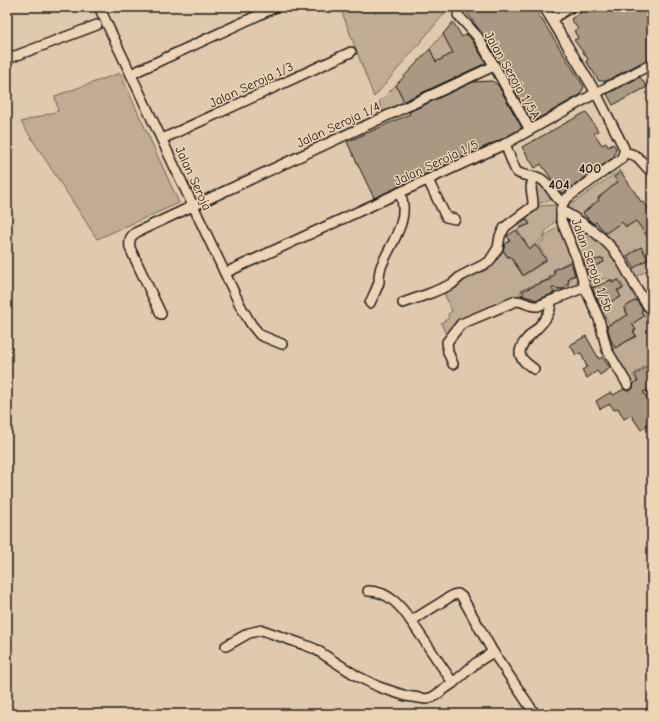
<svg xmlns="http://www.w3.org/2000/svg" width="659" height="721" font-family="'Comic Neue',sans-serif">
<rect width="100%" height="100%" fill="#e0c9ac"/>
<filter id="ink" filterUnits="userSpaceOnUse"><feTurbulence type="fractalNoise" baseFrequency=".025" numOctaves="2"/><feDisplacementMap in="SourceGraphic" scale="8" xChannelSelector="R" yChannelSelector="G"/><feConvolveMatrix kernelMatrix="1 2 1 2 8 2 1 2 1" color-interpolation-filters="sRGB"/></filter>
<g filter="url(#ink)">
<g fill="#c0ac94" stroke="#6e6458" fill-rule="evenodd">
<polygon points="340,7 450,7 374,97"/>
<polygon points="443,34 453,53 436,62 430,49"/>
<polygon points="120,73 179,203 97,239 21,122 58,111 55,96"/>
<polygon points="396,85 405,103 384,113 379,102"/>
<polygon points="620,170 621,172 615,177 620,186 610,189 598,198 602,204 592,205 583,213 593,225 596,222 605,234 611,229 620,219 626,227 633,223 632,210 652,240 652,265 641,247 627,256 634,267 647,260 652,268 635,277 622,256 568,210 569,206"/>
<polygon points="536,181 539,182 555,200 550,200 537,204 533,183"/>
<polygon points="553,205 559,205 557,219 546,231 542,239 513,261 523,276 547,260 538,245 544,240 545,236 561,224 582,283 555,297 555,290 568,289 569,279 578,274 571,261 553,270 554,273 549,277 549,279 521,290 521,294 517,296 517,299 468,318 447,337 441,323 449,318 448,314 452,311 445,295 445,291 501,248 508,258 527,244 517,230 530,224 526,217 527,213 539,206"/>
<path d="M566 215 602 240 652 312V361L633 375 643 392 652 389V402L651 401 644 405 607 345 611 342 615 348 637 336 634 332 636 330 631 321 622 327 618 320 609 324 600 306 621 297 618 291 624 288 619 279 614 282 611 279 607 281 606 278 600 280 601 283 590 288 586 273 594 269 592 260 583 261 572 241ZM639 298 645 308 641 311 644 316 633 323 623 308Z"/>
</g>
<g fill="#aa9883" stroke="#1c1c1c">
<polygon points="463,7 534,7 584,87 580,95 532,122 487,41"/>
<polygon points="589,7 642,7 652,21 652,57 606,81 599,81 586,61 588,59 574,40 578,38 574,31 578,29 571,19"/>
<polygon points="453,22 462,37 467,34 472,40 486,63 404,101 396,85 430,49 436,62 453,53 443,34"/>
<polygon points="640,77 647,87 613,105 607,94"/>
<polygon points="492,81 498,85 522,128 502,139 374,198 347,142 410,114 409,112 473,82"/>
<polygon points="586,112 598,131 594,133 602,145 606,143 608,147 613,144 616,148 614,157 562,194 541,164 535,168 522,147"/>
<polygon points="621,172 642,203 644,202 652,215 652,243 636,221 626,227 622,222 606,233 596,222 594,224 590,221 583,213 599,200 598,198 618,182 614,177"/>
<polygon points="526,219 530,224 520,228 518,224"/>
<polygon points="516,230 530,249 536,245 546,260 523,275 510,256 508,257 503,250 505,244 510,241 507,236"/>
<polygon points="641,247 648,259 634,268 627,256"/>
<polygon points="603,258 604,262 586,270 584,263"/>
<polygon points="571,262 575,275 569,277 568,283 564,289 552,288 554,293 537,300 521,295 524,294 522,291 551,279 550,277 555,275 554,270"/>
<polygon points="611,280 613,283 618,280 623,289 617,290 621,297 600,306 592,288"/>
<polygon points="636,300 643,310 641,311 644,316 632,324 636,330 633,331 636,336 615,348 611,340 607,326 628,315 624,308"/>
<polygon points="586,336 599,359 602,357 610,368 600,375 597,371 587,378 582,370 587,367 581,353 576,355 570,345"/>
<polygon points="652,363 652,388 643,392 652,405 652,423 641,430 631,415 624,419 618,408 614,410 610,404 600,409 596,401 611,392 613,395 624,389 628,391 631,390 633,388 634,383 638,381 635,375"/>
</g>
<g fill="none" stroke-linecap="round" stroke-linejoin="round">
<g stroke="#1c1c1c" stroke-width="12">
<g id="street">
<polyline points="99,7 240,305 251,324 260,335 282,344"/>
<polyline points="544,7 596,93 624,148 624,153 621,159 567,198 563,203 561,210 561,220 577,259 585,287 599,319 607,350 628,385"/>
<polyline points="458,15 477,36 482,44 530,130"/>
<polyline points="552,19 571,7"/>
<polyline points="7,59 97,25"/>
<polyline points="131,74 276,7"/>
<polyline points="162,139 351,52"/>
<path d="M505 144 515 169 517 172C524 177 534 175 541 179 551 185 553 197 563 203"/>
<path d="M624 153C640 153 642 165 652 172"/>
<polyline points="428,180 446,217 455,219"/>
<path d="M561 210C580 221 606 237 618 256 630 274 638 295 652 311"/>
<polyline points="225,273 505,144 596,93 652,64"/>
<path d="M370 303C373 296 377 289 379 282 379 277 379 272 381 267 391 242 411 220 400 193"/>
<path d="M403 303 431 293 452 284 461 276 489 262 498 248 500 236 505 227 533 206C534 194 527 188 535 177"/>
<path d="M161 314 130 248C129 240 130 236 137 232L494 66"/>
<path d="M453 364 448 352 447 342 461 324 516 301C524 301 530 307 538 306L585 287"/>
<path d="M534 369C529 365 520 360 520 353 520 336 552 325 551 301"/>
<path d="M368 591C388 591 401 606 411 621L453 595 458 594 462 597 493 652 535 714"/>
<polyline points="411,621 453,683"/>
<polyline points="226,646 249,633 262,630 305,645 315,649 357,676 379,687 406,696 426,699 433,697 453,683 476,663 493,652"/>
</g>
</g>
<use href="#street" stroke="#edd4b5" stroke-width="9"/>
</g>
</g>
<g text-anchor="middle" stroke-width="3" stroke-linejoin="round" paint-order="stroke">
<g font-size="13" fill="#1c1c1c" stroke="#edd4b5">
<text transform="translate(513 75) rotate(60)" y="5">Jalan Seroja 1/5A</text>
<text transform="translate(251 84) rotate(-25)" y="5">Jalan Seroja 1/3</text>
<text transform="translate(338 124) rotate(-25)" y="5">Jalan Seroja 1/4</text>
<text transform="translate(436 162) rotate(-25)" y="5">Jalan Seroja 1/5</text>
<text transform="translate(194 178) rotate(65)" y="5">Jalan Seroja</text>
<text transform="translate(593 265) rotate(70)" y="5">Jalan Seroja 1/5b</text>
</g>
<g font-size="14" font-weight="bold" fill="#1c1c1c" stroke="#edd4b5">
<text x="590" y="173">400</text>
<text x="559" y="189">404</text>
</g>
</g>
<rect width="659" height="721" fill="none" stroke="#edd4b5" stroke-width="24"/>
<rect x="12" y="12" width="635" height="697" fill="none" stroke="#1c1c1c" stroke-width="1.5" filter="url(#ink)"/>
</svg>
